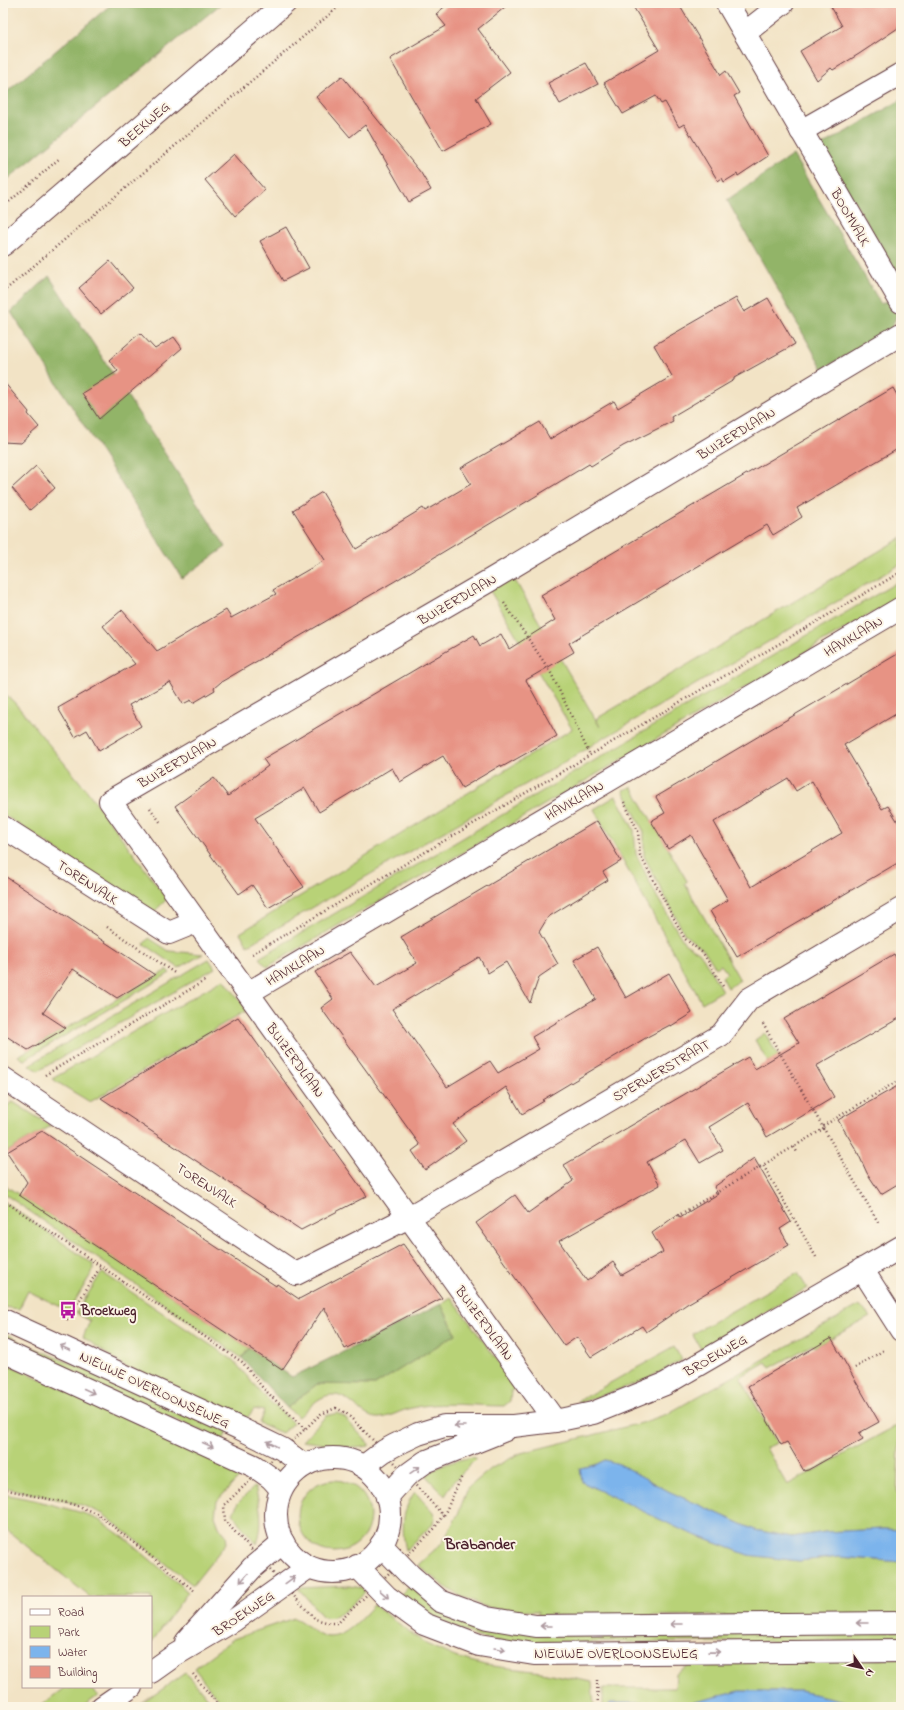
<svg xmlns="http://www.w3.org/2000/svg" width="904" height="1710" font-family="'Indie Flower',sans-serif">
<rect width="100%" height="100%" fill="#fcf5e5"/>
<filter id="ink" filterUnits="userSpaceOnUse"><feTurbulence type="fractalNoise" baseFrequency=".025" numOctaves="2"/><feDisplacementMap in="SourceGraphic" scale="8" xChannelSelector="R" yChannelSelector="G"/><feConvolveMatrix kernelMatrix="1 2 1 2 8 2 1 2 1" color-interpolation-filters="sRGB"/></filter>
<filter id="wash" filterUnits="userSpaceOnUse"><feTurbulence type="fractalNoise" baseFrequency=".012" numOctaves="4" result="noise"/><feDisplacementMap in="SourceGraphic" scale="16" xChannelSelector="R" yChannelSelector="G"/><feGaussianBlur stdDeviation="0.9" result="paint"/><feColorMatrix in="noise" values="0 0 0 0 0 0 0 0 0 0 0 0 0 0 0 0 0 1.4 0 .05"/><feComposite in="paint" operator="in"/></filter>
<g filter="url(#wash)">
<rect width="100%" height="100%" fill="#f2e3c5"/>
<g fill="#b8d277" stroke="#817851">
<polygon points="901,538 901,564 606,737 605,736 585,750 248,945 240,933 572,729 489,589 512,575 600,727 596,719"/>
<polygon points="901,580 901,596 267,967 259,958"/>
<polygon points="3,692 15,703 88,792 167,899 152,914 3,814"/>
<polygon points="632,787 687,881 685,884 740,980 728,988 722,977 727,973 721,965 716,968 704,950 685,935 644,856 644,832 623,790"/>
<polygon points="616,796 634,830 636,854 657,897 685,944 699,952 704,959 722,991 702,1003 594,809"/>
<polygon points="149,938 169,951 203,954 179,968 144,944"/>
<polygon points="209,959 215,968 38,1071 29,1065"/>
<polygon points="167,970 170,973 24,1060 18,1056"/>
<polygon points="224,979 247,1010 90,1102 52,1079"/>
<polygon points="765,1033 809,1109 799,1115 755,1040"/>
<polygon points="13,1102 51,1126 3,1154 3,1108"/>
<polygon points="3,1184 249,1348 242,1358 3,1193"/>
<polygon points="3,1201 93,1264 94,1269 69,1311 28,1291 19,1309 3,1307"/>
<polygon points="103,1273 233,1360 263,1395 293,1423 282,1433 259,1423 264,1411 254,1409 247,1418 141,1378 83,1337 90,1321 76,1313 100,1275"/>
<polygon points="798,1273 807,1288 701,1349 692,1334"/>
<path d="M451 1297 517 1387 511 1391 510 1401 504 1406C475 1406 440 1401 412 1408 401 1410 391 1417 380 1418 361 1420 351 1393 331 1395 318 1396 308 1409 299 1417L287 1408 317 1384 375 1385 456 1334 441 1304Z"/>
<path d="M860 1305 870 1317 815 1347 812 1345 770 1368 766 1362 740 1377 777 1443 766 1448 787 1485 894 1427H900L897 1493H901V1530L883 1529 825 1532 792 1537 755 1530 668 1491 619 1464 605 1460 595 1465 580 1468 582 1482 682 1530 748 1555 799 1561 839 1557 901 1562V1615L538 1616V1611C523 1611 506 1611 492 1608 463 1602 439 1583 418 1565L443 1542 458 1514 468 1488 492 1468 521 1453 641 1423 667 1414Z"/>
<polygon points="3,1332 25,1344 228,1430 223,1440 3,1345"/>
<polygon points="674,1347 682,1360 658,1373 635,1384 579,1403 578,1401"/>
<polygon points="3,1362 245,1471 217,1501 215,1516 219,1527 226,1535 227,1542 193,1585 103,1514 82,1505 3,1487"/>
<polygon points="337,1413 344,1417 369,1444 369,1446 356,1448 302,1441 326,1416"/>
<path d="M472 1457 476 1459 454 1481 445 1496 426 1476C440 1464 454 1461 472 1457Z"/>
<circle cx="334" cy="1516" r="36"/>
<path d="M255 1486C260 1507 264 1523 257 1544L239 1523 233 1513 238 1503Z"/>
<path d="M415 1492 433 1512 435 1518 432 1525 406 1550C401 1530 402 1509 415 1492Z"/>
<polygon points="3,1494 34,1500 83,1513 99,1520 126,1539 188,1592 151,1643 151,1597 90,1597 3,1527"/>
<path d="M349 1586 362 1588 365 1592C354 1601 337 1624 322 1616L298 1588Z"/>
<polygon points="410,1586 468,1622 901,1631 901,1641 506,1643 478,1637 429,1616 401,1594"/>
<path d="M374 1605 426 1644 455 1657 485 1665 541 1672 592 1682 594 1707H224L194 1668 233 1639 294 1618C305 1622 312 1632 320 1635 342 1644 360 1619 374 1605Z"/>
<polygon points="699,1659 901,1659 901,1706 871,1707 800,1691 740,1691 691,1703 610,1703 609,1705 653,1707 603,1707 603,1688 675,1688 676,1673"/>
<polygon points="185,1673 190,1677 215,1707 137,1707"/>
<polygon points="65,1687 89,1687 98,1696 82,1707 39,1707"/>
</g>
<g fill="#92b468" stroke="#6e6a4a">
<polygon points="115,3 222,3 3,183 3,95 108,7"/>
<polygon points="901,100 901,280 821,146"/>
<polygon points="793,155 881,304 890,299 898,313 891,329 823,369 727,200"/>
<polygon points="49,276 226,547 182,578 11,312"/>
<polygon points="441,1304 456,1334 375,1385 317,1384 287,1408 242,1358 249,1348 292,1377"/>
</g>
<g fill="#7cb4ec" stroke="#636a8c">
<polygon points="605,1460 619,1464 668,1491 755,1530 792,1537 825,1532 883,1529 901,1530 901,1562 839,1557 799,1561 748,1555 682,1530 582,1482 580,1468 595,1465"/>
<polygon points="740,1691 800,1691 871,1707 653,1707 608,1705 610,1703 691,1703"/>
</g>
<g id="blocks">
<g fill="#e79384" fill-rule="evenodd">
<polygon points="449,3 510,3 478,29 510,72 476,98 491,124 443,151 390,59 446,26 436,14"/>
<polygon points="631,3 678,3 721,75 726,71 739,93 734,96 768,156 738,176 737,174 724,182 722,178 718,181 684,124 679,127 665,102 661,104 656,96 623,114 604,83 659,50"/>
<polygon points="829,3 901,3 901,26 859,54 833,70 831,68 817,80 800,51 842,26"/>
<polygon points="586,63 598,84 560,104 548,83"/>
<polygon points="342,76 421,173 431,190 409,202 365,125 350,137 316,97"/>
<polygon points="234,154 265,190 235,216 205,180"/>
<polygon points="286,227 309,268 283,281 260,241"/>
<polygon points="110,261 133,288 101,314 79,288"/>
<polygon points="736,298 744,312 768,298 795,344 734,378 734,380 671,417 673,421 623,446 591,466 589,464 395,581 221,682 214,688 215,690 193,703 191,700 183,704 170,682 129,705 141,726 99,751 87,730 75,737 58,708 135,664 103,626 122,610 157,651 226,610 231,618 276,594 273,590 325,560 293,510 322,492 356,549 423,508 425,511 471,484 461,468 540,422 550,439 614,401 618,408 672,376 654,345"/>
<polygon points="140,333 155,349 174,337 182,348 99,419 82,393 118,371 109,360"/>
<polygon points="3,381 29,412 28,414 39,427 21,443 3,442"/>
<polygon points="893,388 901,402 901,447 797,508 802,517 788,526 773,535 767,525 569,643 574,652 526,680 557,736 502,767 501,765 462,788 443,756 400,782 392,768 319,812 305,788 255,818 304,887 268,908 252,885 239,894 175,806 214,778 228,796 268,766 263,759 474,635 480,646 501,634 509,649 555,620 541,595"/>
<polygon points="36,466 55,488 30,510 12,488"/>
<path d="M901 652V711L844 745 882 809 888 806 901 827V861L737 957 710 911 728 900 691 835 668 849 651 821 665 813 656 797ZM788 778 796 791 812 781 842 833 751 887 714 822Z"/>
<polygon points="597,821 621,861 603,872 608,880 548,917 539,932 558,964 539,977 530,1003 506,962 488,973 479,957 392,1009 447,1087 490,1061 498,1073 539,1049 532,1037 596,999 574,960 597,947 626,998 669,973 692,1013 671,1026 670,1025 649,1036 542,1100 544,1101 522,1114 506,1087 453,1124 466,1141 425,1170 412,1151 420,1145 321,1008 333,999 315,972 350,952 376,987 417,963 401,937"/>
<polygon points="3,875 73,921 155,975 117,998 73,969 43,1013 66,1028 28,1050 3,1034"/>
<polygon points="894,954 901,967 901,1017 816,1066 834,1097 767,1137 748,1103 709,1127 723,1150 700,1163 686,1140 647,1162 660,1185 559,1241 587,1281 613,1262 622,1275 663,1252 652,1233 678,1214 680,1217 718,1194 714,1187 754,1158 791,1222 780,1229 789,1245 687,1304 646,1332 642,1326 591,1357 577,1337 564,1346 476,1223 515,1195 528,1213 573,1181 564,1165 748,1057 755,1069 799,1043 784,1019"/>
<polygon points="238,1017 367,1196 301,1230 101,1098"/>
<polygon points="901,1084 901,1182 881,1194 867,1173 857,1151 838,1120"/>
<polygon points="42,1131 221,1250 276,1286 277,1284 299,1299 403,1244 442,1298 345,1349 324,1307 282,1370 19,1195 27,1182 7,1152"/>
<polygon points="831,1338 879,1422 859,1433 863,1439 808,1470 804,1471 787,1442 781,1445 748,1386"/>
</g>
</g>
</g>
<g filter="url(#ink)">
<use href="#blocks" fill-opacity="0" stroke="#633c42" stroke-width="1"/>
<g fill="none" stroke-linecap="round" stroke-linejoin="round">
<g stroke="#633c42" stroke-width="24">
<g id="street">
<polyline points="727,3 901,302"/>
<polyline points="745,33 783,3"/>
<polyline points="801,131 901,74"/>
<polyline points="3,827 169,933 196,922"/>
<polyline points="248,993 901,608"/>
<polyline points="3,1078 296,1274 409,1217 721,1035 749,999 901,909"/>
<polyline points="862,1269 901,1330"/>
<polyline points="555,1421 110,801 492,579 901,334"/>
<polyline points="364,1466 384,1451 395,1445 418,1434 444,1426 513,1426 555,1421 593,1413 665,1384 901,1247"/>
<polyline points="387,1497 407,1475 425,1462 505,1430"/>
<polyline points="186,1642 252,1568 283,1542"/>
<polyline points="151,1672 175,1655 233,1621 309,1567"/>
<polyline points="102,1707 131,1687"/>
</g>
</g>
<g stroke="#633c42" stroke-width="24">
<g id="secondary">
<polyline points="3,245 285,3"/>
<polyline points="3,1320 239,1428 282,1449 304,1465"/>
<polyline points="3,1351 254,1466 271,1478 281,1489"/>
<circle cx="333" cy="1515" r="57"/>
<polyline points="381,1545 410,1575 440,1601 487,1618 536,1626 901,1623"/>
<polyline points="357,1566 387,1597 424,1624 479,1645 534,1654 901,1651"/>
</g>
</g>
<g stroke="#633c42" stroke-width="2.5" stroke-dasharray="1 3" stroke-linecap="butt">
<polyline points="3,207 60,158"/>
<polyline points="3,292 343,3"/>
<polyline points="504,603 550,671 590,755"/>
<polyline points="624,802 638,831 640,855 685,939 703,953 724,988"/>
<polyline points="150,808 161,823"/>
<polyline points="107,927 176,974"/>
<polyline points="252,954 901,572"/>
<polyline points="763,1024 878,1222"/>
<polyline points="45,1075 206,980"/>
<polyline points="823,1126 896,1082"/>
<polyline points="794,1147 797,1152"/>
<polyline points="3,1200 242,1362 263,1388 305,1429"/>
<polyline points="674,1218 763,1165"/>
<polyline points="816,1257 763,1165 825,1128"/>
<polyline points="67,1320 101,1266"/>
<polyline points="855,1368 884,1350"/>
<polygon points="336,1408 346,1413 384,1451 443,1515 434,1529 338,1623 330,1623 315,1619 225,1521 224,1505 321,1414"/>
<polyline points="3,1489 72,1504 96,1513 196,1592"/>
<polyline points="444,1515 462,1476"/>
<polyline points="193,1674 220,1707"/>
<polyline points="597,1680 598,1707"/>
</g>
<use href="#street" stroke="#fff" stroke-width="22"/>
<use href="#secondary" stroke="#fff" stroke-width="22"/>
</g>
<defs><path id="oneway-shaft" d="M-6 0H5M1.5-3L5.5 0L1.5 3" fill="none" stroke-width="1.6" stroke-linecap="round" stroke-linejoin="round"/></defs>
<g stroke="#ae9aa0">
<use href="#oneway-shaft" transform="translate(65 1348) rotate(-155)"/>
<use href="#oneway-shaft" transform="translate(89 1391) rotate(25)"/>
<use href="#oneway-shaft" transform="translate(460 1426) rotate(180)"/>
<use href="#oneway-shaft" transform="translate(272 1444) rotate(-152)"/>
<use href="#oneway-shaft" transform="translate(208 1445) rotate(25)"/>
<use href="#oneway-shaft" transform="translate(415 1470) rotate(-35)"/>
<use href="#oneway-shaft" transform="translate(244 1578) rotate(132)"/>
<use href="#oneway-shaft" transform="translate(290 1580) rotate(-36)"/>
<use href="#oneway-shaft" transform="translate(384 1594) rotate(41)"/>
<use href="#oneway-shaft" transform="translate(862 1623) rotate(180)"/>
<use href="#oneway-shaft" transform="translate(676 1624) rotate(180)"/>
<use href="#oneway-shaft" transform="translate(546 1626) rotate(180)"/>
<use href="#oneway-shaft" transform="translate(500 1649) rotate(9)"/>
<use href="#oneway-shaft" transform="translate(714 1652) rotate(-1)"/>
</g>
</g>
<defs>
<g id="bus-bare" transform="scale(1.38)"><path d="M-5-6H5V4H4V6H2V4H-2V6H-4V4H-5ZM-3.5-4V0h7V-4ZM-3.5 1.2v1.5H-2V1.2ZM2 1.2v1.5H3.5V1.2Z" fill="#b5179e" stroke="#fcf5e5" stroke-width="2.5" paint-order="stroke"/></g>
</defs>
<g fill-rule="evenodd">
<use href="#bus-bare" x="68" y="1310"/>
</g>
<g text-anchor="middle" stroke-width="4" stroke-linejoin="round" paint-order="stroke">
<g font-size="14" fill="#4a1f2b" stroke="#fcf5e5">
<text transform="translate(144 124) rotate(-41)" y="5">BEEKWEG</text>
<text transform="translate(851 217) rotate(60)" y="5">BOOMVALK</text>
<text transform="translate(736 433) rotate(-31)" y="5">BUIZERDLAAN</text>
<text transform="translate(457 599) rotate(-30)" y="5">BUIZERDLAAN</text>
<text transform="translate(853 636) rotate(-31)" y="5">HAVIKLAAN</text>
<text transform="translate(177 762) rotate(-30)" y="5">BUIZERDLAAN</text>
<text transform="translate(574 800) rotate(-30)" y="5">HAVIKLAAN</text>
<text transform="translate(88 882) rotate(33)" y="5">TORENVALK</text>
<text transform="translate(295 965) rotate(-31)" y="5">HAVIKLAAN</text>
<text transform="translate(296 1060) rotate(54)" y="5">BUIZERDLAAN</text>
<text transform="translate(661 1070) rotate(-30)" y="5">SPERWERSTRAAT</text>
<text transform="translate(207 1185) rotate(33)" y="5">TORENVALK</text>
<text transform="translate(485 1323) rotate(54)" y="5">BUIZERDLAAN</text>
<text transform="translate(715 1355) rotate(-30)" y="5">BROEKWEG</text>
<text transform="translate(155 1389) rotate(25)" y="5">NIEUWE OVERLOONSEWEG</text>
<text transform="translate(243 1613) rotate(-34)" y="5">BROEKWEG</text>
<text x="616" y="1658">NIEUWE OVERLOONSEWEG</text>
</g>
<g font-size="14" font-weight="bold" fill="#4a1f2b" stroke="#fcf5e5" text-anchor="start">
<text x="81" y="1315">Broekweg</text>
</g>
<g font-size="16" font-weight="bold" fill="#4a1f2b" stroke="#fcf5e5">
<text x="480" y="1549">Brabander</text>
</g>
</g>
<rect width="904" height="1710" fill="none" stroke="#fcf5e5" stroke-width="16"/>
<rect x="22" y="1596" width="130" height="92" fill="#fcf5e5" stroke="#b59f9b"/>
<rect x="30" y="1609" width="20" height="6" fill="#ffffff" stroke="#b59f9b"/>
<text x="58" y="1616" font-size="12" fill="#4a1f2b">Road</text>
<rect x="30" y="1626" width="20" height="12" fill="#b8d277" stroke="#b59f9b"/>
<text x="58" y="1636" font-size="12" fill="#4a1f2b">Park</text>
<rect x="30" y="1646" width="20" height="12" fill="#7cb4ec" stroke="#b59f9b"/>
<text x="58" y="1656" font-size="12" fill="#4a1f2b">Water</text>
<rect x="30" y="1666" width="20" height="12" fill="#e79384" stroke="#b59f9b"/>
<text x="58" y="1676" font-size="12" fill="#4a1f2b">Building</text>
<g transform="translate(862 1668) rotate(124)" stroke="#fcf5e5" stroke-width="3" paint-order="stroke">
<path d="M0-3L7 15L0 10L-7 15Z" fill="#4a1f2b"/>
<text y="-6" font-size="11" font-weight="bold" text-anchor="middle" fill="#4a1f2b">N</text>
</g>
</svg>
